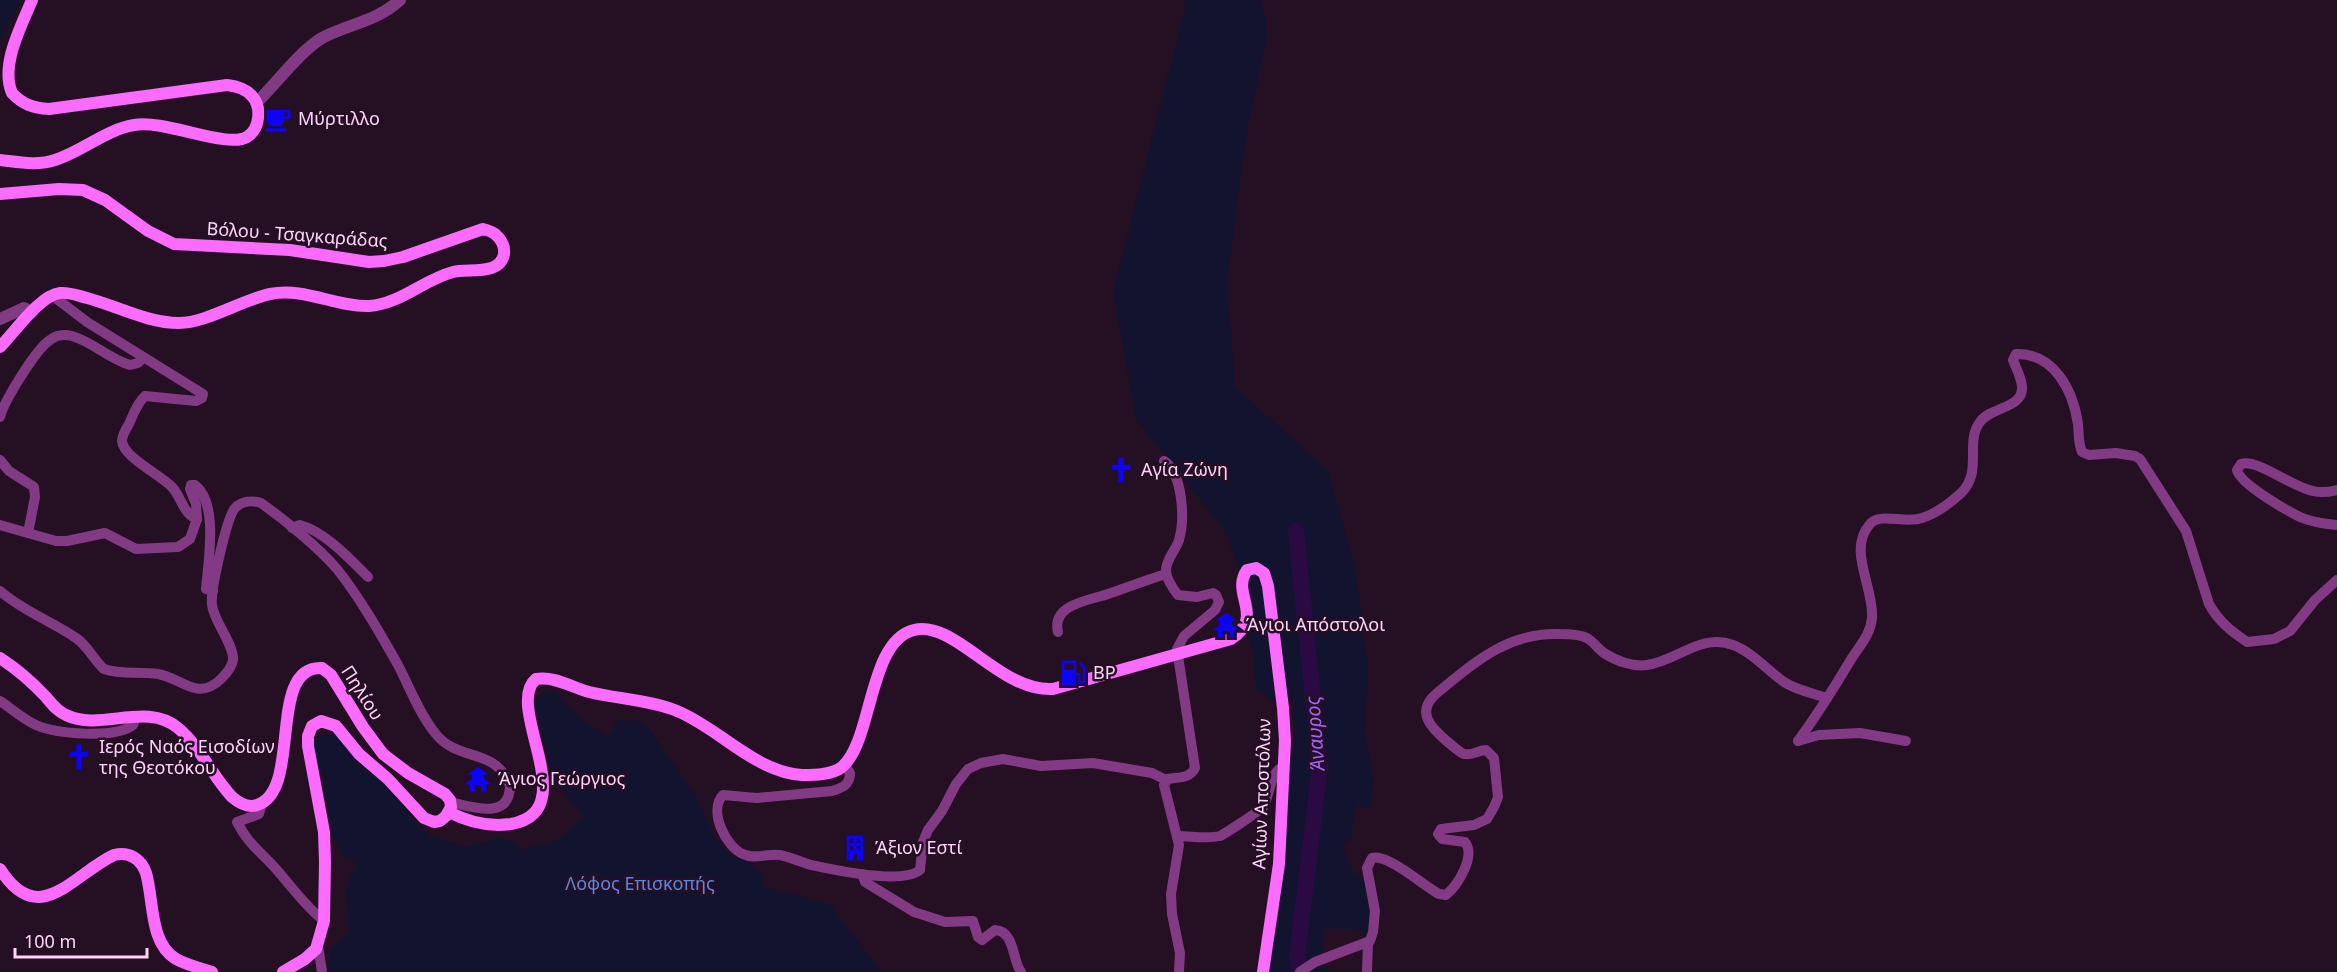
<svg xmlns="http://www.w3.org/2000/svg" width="2337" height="972" font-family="'Noto Sans',sans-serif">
<rect width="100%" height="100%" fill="#250f22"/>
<g fill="#12142f">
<polygon points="0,0 21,0 0,41"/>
<path d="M1183 0H1262L1267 34 1247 130 1227 281 1235 387 1328 471 1355 565 1368 667 1365 734 1374 782 1370 811 1358 803 1352 822 1353 837 1342 845 1353 873 1365 877 1371 919 1367 933 1352 929H1324V951L1319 956 1320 963 1332 972H1270L1272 948 1279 915 1289 768 1295 735 1293 701 1277 702 1257 691 1253 652 1248 637C1256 618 1253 600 1250 580L1241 574 1225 531 1136 419 1113 293 1185 6Z"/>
<path d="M556 690C567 712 587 724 608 737L618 720 640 721 647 726 695 795 716 840 731 855 747 862 764 875V887L829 904 882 972H327L331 950 349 932 346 894 350 874 356 872 355 862 350 858 339 855V846L334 843 322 772 315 761 312 743 320 736 334 733 358 762 380 780 416 822 431 836 467 847 501 837 514 843 520 850 557 841 583 817 551 776 535 704 540 694Z"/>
</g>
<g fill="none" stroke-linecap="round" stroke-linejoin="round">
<polyline stroke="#2b0a43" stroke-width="16" points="1296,531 1320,767 1297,955 1299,972"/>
<g stroke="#833a84" stroke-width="10">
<path d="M53 296 87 322 203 394 202 398 196 401 145 396C137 403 133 415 129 424 126 429 122 435 122 441 123 457 161 475 172 487 182 498 183 514 197 519"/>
<path d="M0 417C4 401 36 349 50 340 56 335 64 334 72 336 93 342 109 359 130 365L138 363 143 358"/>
<polyline points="0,460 9,471 34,487 35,497 28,533"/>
<path d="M1164 461C1183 474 1185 519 1179 540 1176 550 1166 559 1166 570 1166 578 1173 589 1178 595L1197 597 1213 593 1216 595 1219 602 1215 610 1184 636 1177 649 1195 768C1190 779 1177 777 1168 779L1164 785 1179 845 1171 894 1172 914 1180 953 1179 972"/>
<path d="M2337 490C2329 492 2321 493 2313 491 2293 488 2257 458 2241 464L2237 470C2240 484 2286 510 2300 517 2311 522 2325 524 2337 525"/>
<path d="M0 525 56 541H67L105 533 136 549 178 547 190 539 197 519 196 504 190 489 191 485H195C219 503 208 563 206 589L213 591"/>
<path d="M292 528 300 525C324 531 350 559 368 577"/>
<path d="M0 591C23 611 51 621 76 638 88 646 93 659 104 669 121 675 140 671 158 674 182 678 197 702 221 679 226 674 232 667 233 660 234 644 214 622 212 605 210 591 227 517 235 508 242 501 252 500 261 503 285 520 318 547 337 569 360 598 380 633 398 665 410 688 419 713 435 733 458 763 494 746 510 785 510 821 472 807 450 802"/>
<path d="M1058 632C1051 604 1091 600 1108 594 1128 587 1147 580 1166 574"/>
<path d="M0 701C12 709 23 719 36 725 56 734 115 739 133 725L136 717"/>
<path d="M1798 741C1817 715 1834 688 1850 661 1859 646 1871 635 1872 617 1874 587 1847 550 1870 524 1880 512 1906 524 1922 518 1935 514 1950 503 1960 494 1984 472 1964 443 1980 422 1991 406 2024 409 2022 386 2021 377 2016 368 2013 360L2016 354C2054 353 2073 390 2078 424 2079 433 2078 443 2082 452L2089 455 2116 453 2135 456 2140 459 2186 531 2209 604C2219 622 2231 631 2247 642L2274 639 2290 631 2315 600 2337 580"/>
<polyline points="1798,741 1819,735 1860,733 1906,741"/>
<path d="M844 764 850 773C850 785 842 788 832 791L757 798 723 795C708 811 726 847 743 854 755 860 768 853 780 855 790 857 801 862 811 865 834 870 902 885 920 870L923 842 928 830 942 811 956 784 968 769 981 763 1003 759 1041 766 1093 763 1152 773 1166 780"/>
<path d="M262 803 259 814 237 822C248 844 261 852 276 869 292 887 305 906 324 921"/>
<path d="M1177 836C1191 836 1207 839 1220 836 1223 835 1261 810 1263 807 1270 796 1270 770 1284 767"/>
<path d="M862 874 865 882 914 912 945 922 973 921 978 937 982 940 995 930C1015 931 1012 960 1021 972"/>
<polyline points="318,945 322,972"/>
<path d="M1300 972 1315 962 1370 941 1373 932 1375 911 1367 868 1372 858C1387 853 1424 886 1439 894L1446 895C1458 885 1476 856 1465 842L1442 839 1438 834 1441 829 1474 825 1487 819 1494 807 1498 797 1494 758 1486 750C1479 750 1472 756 1464 754 1459 752 1454 747 1449 743 1432 729 1414 712 1437 693 1475 662 1508 632 1560 634 1569 634 1579 634 1587 638 1594 642 1598 649 1604 653 1616 661 1633 667 1647 665 1677 661 1701 633 1733 645 1752 652 1767 670 1784 682 1796 690 1812 693 1827 698"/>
<polyline points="1367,972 1368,942"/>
</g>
<g stroke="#833a84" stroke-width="12">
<path d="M256 103C276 84 300 51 322 38 350 23 374 23 400 0"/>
<polyline points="0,319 24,308 32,312"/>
</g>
<g stroke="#fa6bfe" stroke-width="12">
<path d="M0 160C18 162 37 166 55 160 83 151 105 130 134 125 164 119 227 149 247 137 260 129 262 107 252 96 246 89 236 86 227 85L49 109C34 108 23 105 12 93 0 65 21 27 32 0"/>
<path d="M0 194 59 189 83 190 105 200 148 231 174 244 290 250 369 262 384 261 403 257 483 229C487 230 491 231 495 234 502 240 505 246 504 254 500 276 469 268 453 272 423 280 400 304 369 306 335 307 305 287 270 294 242 300 206 323 179 323 148 323 117 306 87 298 79 296 69 292 60 293 40 295 14 333 0 347"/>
<path d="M0 658C17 669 32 682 46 697 52 704 57 711 66 715 101 732 146 701 178 728 200 746 212 776 232 797 239 803 248 808 257 805 303 791 266 665 322 668L331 675 363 727 383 754 408 773 445 794 450 800 451 807 446 816 440 821 434 822 424 818 388 779 359 754 336 726 321 721 312 726 308 736V746L324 832 325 862 324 921 316 949 305 959 283 972"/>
<path d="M449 812C468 822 489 827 511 824 585 811 503 706 536 679 555 676 571 687 589 692 618 699 650 700 677 711 719 728 755 772 802 775 814 775 832 775 842 767 873 741 868 641 914 630 956 620 999 692 1053 689L1231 639C1266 616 1230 594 1247 570L1256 568 1264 573 1268 586 1283 708 1285 741 1279 864 1263 972"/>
<path d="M0 869C39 930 72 875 114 855 129 851 141 859 146 873 154 900 149 943 176 959 187 965 200 968 212 972"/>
</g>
</g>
<defs>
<g id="cafe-bare" transform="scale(2.07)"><path d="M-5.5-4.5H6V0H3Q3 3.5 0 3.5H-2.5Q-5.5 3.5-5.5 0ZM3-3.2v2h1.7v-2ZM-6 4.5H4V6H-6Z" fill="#0d02fc" stroke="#250f22" stroke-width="2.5" paint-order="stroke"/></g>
<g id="church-bare" transform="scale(2.07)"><path d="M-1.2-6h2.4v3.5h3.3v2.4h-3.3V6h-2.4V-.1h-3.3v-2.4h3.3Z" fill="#0d02fc" stroke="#250f22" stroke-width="2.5" paint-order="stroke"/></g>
<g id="temple-bare" transform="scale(2.07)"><path d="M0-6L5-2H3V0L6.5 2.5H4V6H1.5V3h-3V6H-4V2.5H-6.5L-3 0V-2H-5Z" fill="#0d02fc" stroke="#250f22" stroke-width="2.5" paint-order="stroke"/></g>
<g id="fuel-bare" transform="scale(2.07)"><path d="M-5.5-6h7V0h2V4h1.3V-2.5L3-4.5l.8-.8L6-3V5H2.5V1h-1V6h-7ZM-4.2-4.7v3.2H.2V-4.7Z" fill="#0d02fc" stroke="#250f22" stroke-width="2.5" paint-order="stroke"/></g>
<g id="building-bare" transform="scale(2.07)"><path d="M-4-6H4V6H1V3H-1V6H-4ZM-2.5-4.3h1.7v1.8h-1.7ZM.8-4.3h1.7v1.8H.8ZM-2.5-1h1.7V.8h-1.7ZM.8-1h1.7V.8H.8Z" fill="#0d02fc" stroke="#250f22" stroke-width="2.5" paint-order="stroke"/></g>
</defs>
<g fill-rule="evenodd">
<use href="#cafe-bare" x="278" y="119"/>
<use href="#church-bare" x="1121" y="470"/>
<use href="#temple-bare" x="1226" y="625"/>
<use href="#fuel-bare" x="1073" y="673"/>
<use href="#church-bare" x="79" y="757"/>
<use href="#temple-bare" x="478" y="779"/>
<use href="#building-bare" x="855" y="848"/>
</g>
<g text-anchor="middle" stroke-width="5" stroke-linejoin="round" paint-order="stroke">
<g font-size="18" fill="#ffd3fc" stroke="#250f22" text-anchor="start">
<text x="298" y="125">Μύρτιλλο</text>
<text x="1141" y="476">Αγία Ζώνη</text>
<text x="1246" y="631">Άγιοι Απόστολοι</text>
<text x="1093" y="679">BP</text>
<text x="99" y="753">Ιερός Ναός Εισοδίων<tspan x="99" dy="21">της Θεοτόκου</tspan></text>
<text x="498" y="785">Άγιος Γεώργιος</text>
<text x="875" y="854">Άξιον Εστί</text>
</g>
<g font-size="18" fill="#ffd3fc" stroke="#250f22">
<text transform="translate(297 235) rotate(4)" y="6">Βόλου - Τσαγκαράδας</text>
<text transform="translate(362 693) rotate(57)" y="6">Πηλίου</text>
<text transform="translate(1262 794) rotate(-88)" y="6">Αγίων Αποστόλων</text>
</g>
<g font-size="18" fill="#5f86df" stroke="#250f22">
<text x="640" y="890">Λόφος Επισκοπής</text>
</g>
<g font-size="20" font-style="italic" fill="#a262fe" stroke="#250f22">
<text transform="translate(1315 734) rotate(-94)" y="7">Άναυρος</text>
</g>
</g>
<path d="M15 948v9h132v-9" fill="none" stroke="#ffd3fc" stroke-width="3"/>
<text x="24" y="948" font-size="18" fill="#ffd3fc" stroke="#250f22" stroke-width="4.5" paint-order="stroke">100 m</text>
</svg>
